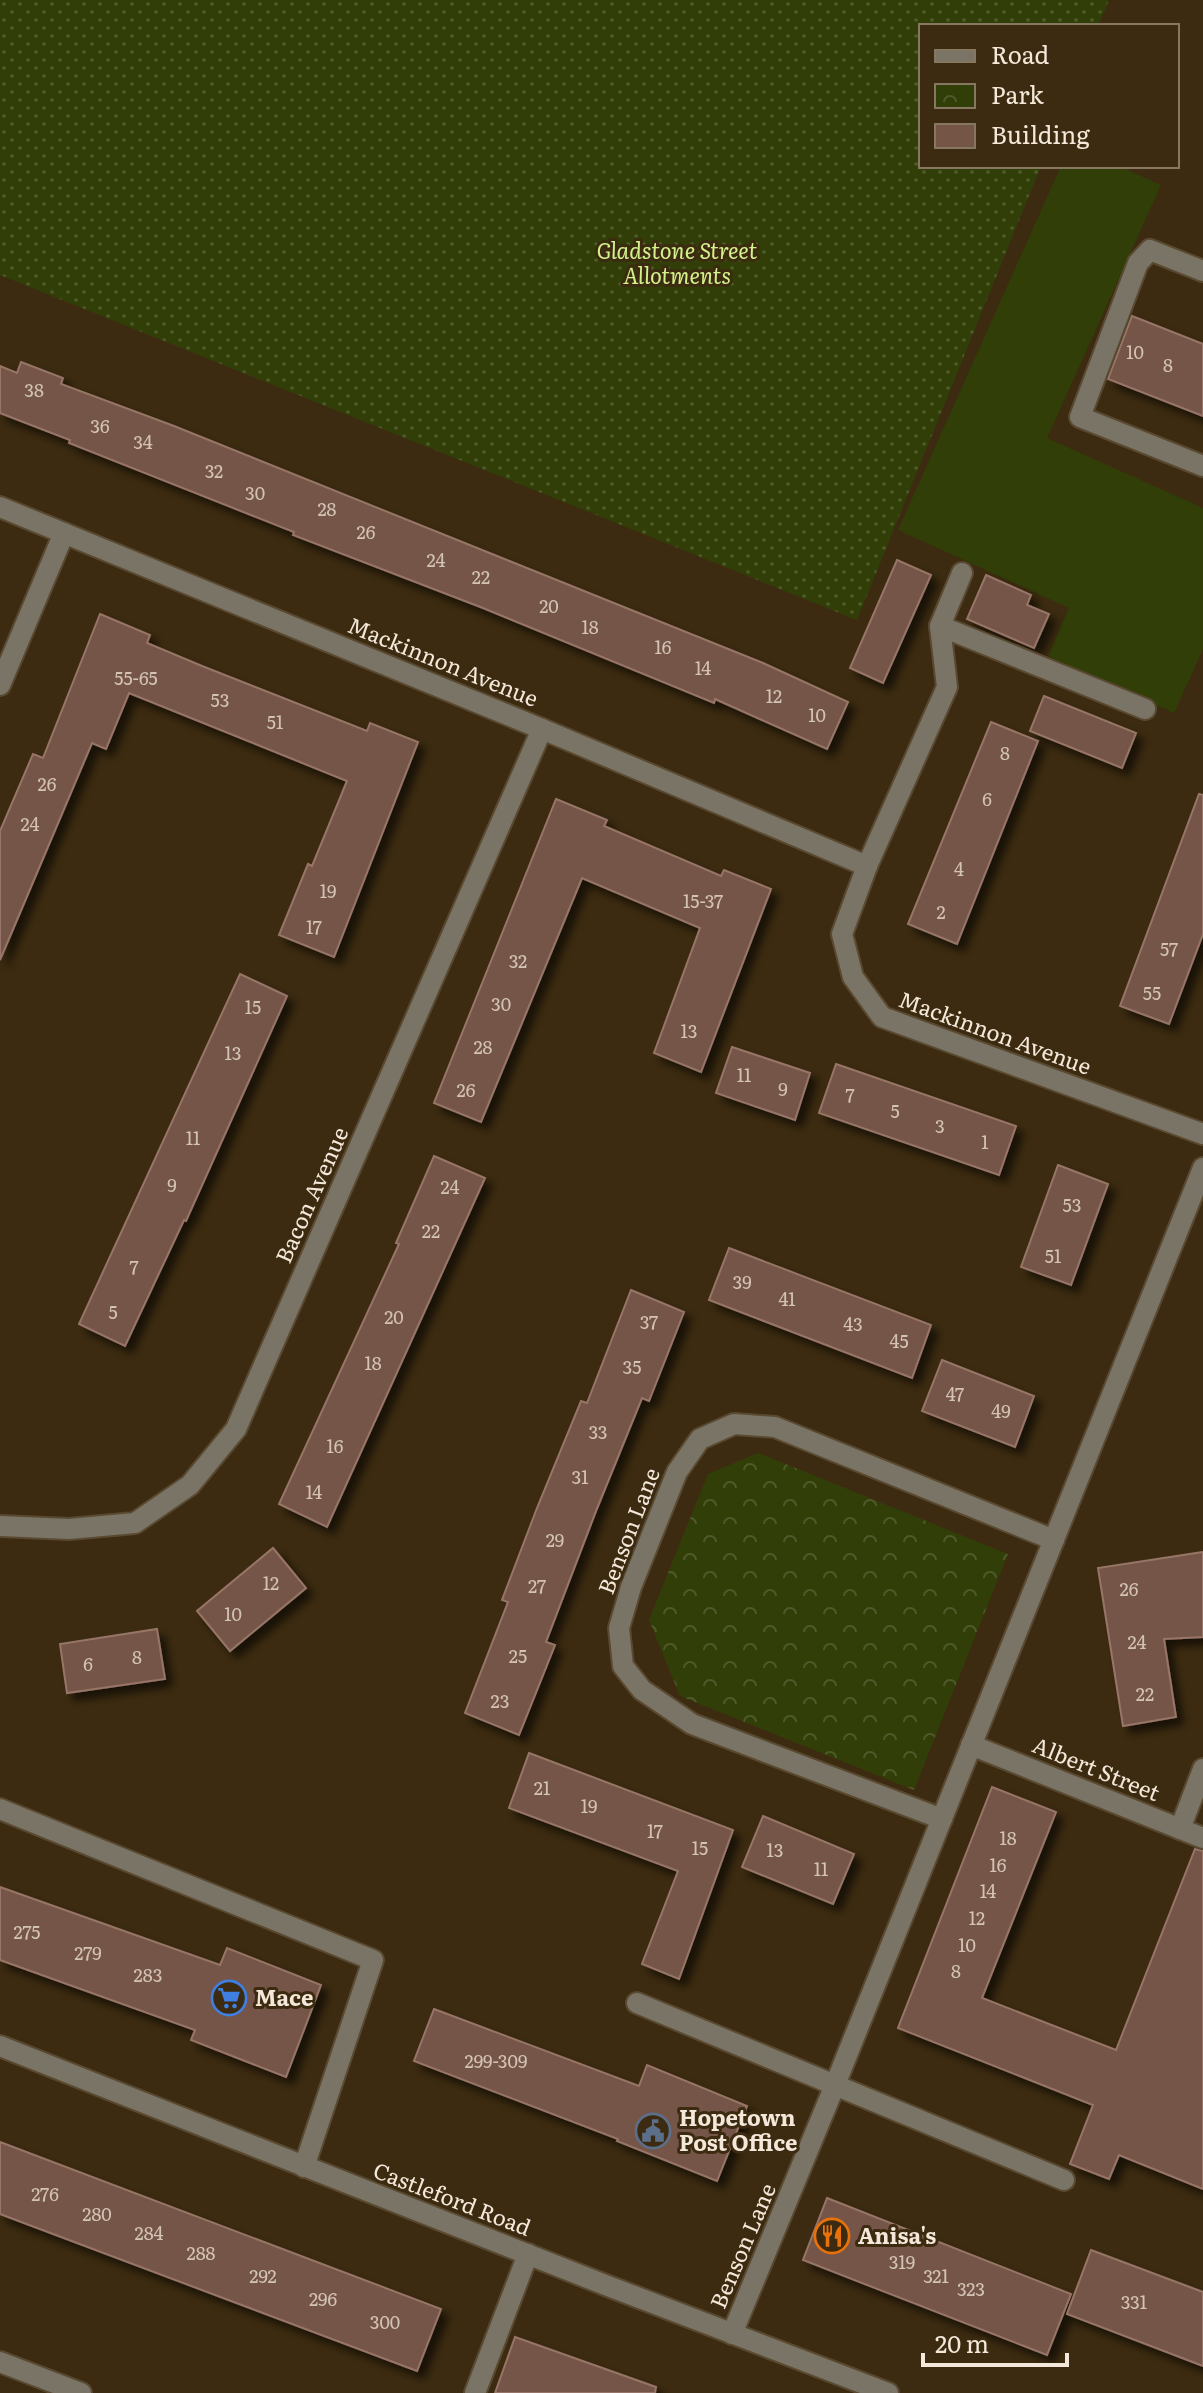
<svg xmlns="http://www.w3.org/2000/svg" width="1203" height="2393" font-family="Literata,serif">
<defs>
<pattern id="park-crowns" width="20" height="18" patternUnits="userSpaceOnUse" patternTransform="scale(2)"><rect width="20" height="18" fill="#313e07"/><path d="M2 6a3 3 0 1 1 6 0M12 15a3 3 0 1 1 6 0" fill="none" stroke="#4f5a2b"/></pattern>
<pattern id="garden-dots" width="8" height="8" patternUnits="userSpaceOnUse" patternTransform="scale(2)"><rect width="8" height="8" fill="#313e07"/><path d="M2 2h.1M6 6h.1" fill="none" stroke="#4f5a2b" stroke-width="1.8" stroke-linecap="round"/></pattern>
<filter id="shadow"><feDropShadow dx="7" dy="7" stdDeviation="4" flood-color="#0009"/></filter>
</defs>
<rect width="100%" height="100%" fill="#3c2b10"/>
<polygon fill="#313e07" points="1061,166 1119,166 1161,185 1047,438 1203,508 1203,649 1174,713 1048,656 1069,608 898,530"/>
<polygon fill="url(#park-crowns)" points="758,1453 1008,1554 914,1790 680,1696 649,1620 708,1474"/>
<polygon fill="url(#garden-dots)" points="0,0 1109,0 1098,26 921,26 921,166 1041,166 857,620 0,275"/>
<g fill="#745546" stroke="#977567" stroke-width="2" filter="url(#shadow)">
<polygon points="1132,316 1203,344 1203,416 1108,379"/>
<polygon points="21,362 63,378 61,384 174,426 502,558 763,663 848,702 827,749 715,699 714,703 483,608 293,535 294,532 69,443 70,440 0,413 0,366 17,373"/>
<polygon points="897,560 931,575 883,683 850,668"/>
<polygon points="986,575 1031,595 1027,605 1049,614 1034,648 967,619"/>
<polygon points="100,614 150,635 147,643 202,666 367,731 370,723 418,742 334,957 279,935 308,864 312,866 347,781 129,693 106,749 92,743 0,960 0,831 33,754 43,758"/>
<polygon points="1044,696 1136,733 1122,768 1030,731"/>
<polygon points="991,722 1038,741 957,944 908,924"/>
<polygon points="1199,794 1203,795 1203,934 1169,1024 1120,1006"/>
<polygon points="556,799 607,820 604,826 721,876 724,870 771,889 701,1072 654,1053 700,928 582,878 481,1122 434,1103"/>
<polygon points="240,974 287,996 186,1221 184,1220 125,1346 79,1324"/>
<polygon points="732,1047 810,1073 795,1120 716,1093"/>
<polygon points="836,1064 1016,1126 999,1175 819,1113"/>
<polygon points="434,1156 485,1178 327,1527 279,1504 399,1244 396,1243"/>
<polygon points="1058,1165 1108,1184 1071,1285 1021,1267"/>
<polygon points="729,1248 931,1325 912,1378 709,1300"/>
<polygon points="631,1290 684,1312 649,1401 642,1398 596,1511 546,1642 555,1645 519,1735 465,1713 508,1602 502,1600 537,1508 581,1401 587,1403"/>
<polygon points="942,1360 1034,1396 1015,1447 922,1411"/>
<polygon points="273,1548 306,1588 230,1651 197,1611"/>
<polygon points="1203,1552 1203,1637 1164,1639 1176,1717 1123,1726 1098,1568"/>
<polygon points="157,1629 165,1679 67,1693 60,1644"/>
<polygon points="529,1753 733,1830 679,1979 642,1964 678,1871 509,1808"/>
<polygon points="992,1787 1056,1812 982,1998 1116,2050 1195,1849 1203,1851 1203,2189 1119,2155 1109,2179 1070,2164 1093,2105 898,2028"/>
<polygon points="763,1816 854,1854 833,1904 742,1867"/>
<polygon points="0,1887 220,1965 227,1948 321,1985 286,2077 191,2040 195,2030 0,1960"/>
<polygon points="434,2009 639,2086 647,2065 747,2106 717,2181 617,2141 618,2139 414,2061"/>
<polygon points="0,2142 441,2309 417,2371 0,2214"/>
<polygon points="827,2198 1071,2294 1047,2355 803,2260"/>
<polygon points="1091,2250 1203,2292 1203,2366 1067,2314"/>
<polygon points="515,2337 656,2387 655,2393 495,2393"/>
</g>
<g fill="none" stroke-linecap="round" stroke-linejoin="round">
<g stroke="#594930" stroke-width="24">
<g id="minor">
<polyline points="1203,271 1150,250 1138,263 1080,417 1203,466"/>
<polyline points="0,507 542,729 867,866"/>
<polyline points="962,573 940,626 947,687 867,866 842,934 853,977 882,1017 1203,1134"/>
<polyline points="940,626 1145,709"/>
<polyline points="0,685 64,533"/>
<polyline points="0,1526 69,1529 135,1523 190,1485 236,1429 542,729"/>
<polyline points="971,1745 1203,1838"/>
<polyline points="0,1809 373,1960 304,2167"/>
<polyline points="942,1819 692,1724 642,1690 623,1666 619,1628 631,1587 677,1472 700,1439 734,1424 775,1427 1054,1540"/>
<polyline points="1180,1829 1203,1769"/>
<polyline points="637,2003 1064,2180"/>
<polyline points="0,2046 608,2286 888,2393"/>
<polyline points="732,2334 835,2085 1203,1168"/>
<polyline points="0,2362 81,2393"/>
<polyline points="475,2393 528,2254"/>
</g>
</g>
<use href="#minor" stroke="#7a7466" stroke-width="20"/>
</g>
<defs>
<g id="supermarket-ring" transform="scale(1.8)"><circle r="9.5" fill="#3c2b10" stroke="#3f7fe0" stroke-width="1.5"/><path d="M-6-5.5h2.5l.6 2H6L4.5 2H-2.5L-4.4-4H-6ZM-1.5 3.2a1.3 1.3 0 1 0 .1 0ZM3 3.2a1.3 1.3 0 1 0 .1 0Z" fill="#3f7fe0"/></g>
<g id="civic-ring" transform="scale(1.8)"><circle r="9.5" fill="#3c2b10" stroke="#5c6f8a" stroke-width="1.5"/><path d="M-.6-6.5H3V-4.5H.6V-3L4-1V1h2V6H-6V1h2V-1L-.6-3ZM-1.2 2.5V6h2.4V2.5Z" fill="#5c6f8a"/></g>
<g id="restaurant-ring" transform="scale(1.8)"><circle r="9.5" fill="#3c2b10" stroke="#e8710a" stroke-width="1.5"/><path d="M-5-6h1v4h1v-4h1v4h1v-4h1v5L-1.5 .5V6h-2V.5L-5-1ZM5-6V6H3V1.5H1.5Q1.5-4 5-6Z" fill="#e8710a"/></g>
</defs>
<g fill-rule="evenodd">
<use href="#supermarket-ring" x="229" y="1998"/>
<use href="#civic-ring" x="653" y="2131"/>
<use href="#restaurant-ring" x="832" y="2236"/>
</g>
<g text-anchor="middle" stroke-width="6" stroke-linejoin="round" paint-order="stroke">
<g font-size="18" fill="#d3c3b4">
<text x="1135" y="359">10</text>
<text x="1168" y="372">8</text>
<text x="34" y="397">38</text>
<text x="100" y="433">36</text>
<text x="143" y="449">34</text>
<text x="214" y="478">32</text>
<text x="255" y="500">30</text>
<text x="327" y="516">28</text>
<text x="366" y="539">26</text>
<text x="436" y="567">24</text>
<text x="481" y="584">22</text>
<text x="549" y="613">20</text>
<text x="590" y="634">18</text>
<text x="663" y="654">16</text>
<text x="703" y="675">14</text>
<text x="136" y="685">55-65</text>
<text x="774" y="703">12</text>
<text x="220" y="707">53</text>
<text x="817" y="722">10</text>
<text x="275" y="729">51</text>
<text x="1005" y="760">8</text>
<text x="47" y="791">26</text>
<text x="987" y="806">6</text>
<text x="30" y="831">24</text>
<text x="959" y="876">4</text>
<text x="328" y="898">19</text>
<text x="703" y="908">15-37</text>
<text x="941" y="919">2</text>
<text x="314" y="934">17</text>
<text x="1169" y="956">57</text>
<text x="518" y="968">32</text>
<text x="1152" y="1000">55</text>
<text x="501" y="1011">30</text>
<text x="253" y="1014">15</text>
<text x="689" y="1038">13</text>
<text x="483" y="1054">28</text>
<text x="233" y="1060">13</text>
<text x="744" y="1082">11</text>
<text x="783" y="1096">9</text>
<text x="466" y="1097">26</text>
<text x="850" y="1102">7</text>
<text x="895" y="1118">5</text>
<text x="940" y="1133">3</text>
<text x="193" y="1145">11</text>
<text x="985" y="1149">1</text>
<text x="172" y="1192">9</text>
<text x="450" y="1194">24</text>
<text x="1072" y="1212">53</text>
<text x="431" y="1238">22</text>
<text x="1053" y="1263">51</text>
<text x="134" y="1274">7</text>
<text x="742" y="1289">39</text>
<text x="787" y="1306">41</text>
<text x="113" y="1319">5</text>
<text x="394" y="1324">20</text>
<text x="649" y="1329">37</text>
<text x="853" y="1331">43</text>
<text x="899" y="1348">45</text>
<text x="373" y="1370">18</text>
<text x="632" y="1374">35</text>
<text x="955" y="1401">47</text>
<text x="1001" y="1418">49</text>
<text x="598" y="1439">33</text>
<text x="335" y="1453">16</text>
<text x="580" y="1484">31</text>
<text x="314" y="1499">14</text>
<text x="555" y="1547">29</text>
<text x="271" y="1590">12</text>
<text x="537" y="1593">27</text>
<text x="1129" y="1596">26</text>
<text x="233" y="1621">10</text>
<text x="1137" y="1649">24</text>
<text x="518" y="1663">25</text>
<text x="137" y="1664">8</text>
<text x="88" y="1671">6</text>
<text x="1145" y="1701">22</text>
<text x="500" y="1708">23</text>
<text x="542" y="1795">21</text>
<text x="589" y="1813">19</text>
<text x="655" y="1838">17</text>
<text x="1008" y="1845">18</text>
<text x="700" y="1855">15</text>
<text x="775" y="1857">13</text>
<text x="998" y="1872">16</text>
<text x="821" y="1876">11</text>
<text x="988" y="1898">14</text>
<text x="977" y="1925">12</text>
<text x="27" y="1939">275</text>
<text x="967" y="1952">10</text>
<text x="88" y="1960">279</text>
<text x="956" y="1978">8</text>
<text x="148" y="1982">283</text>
<text x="496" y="2068">299-309</text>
<text x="45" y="2201">276</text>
<text x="97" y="2221">280</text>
<text x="149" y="2240">284</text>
<text x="201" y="2260">288</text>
<text x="902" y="2269">319</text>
<text x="263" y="2283">292</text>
<text x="936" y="2283">321</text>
<text x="971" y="2296">323</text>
<text x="323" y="2306">296</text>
<text x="1134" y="2309">331</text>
<text x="385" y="2329">300</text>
</g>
<g font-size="22" font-style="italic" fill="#d2f28c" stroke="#3c2b10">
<text x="677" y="259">Gladstone Street<tspan x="677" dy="25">Allotments</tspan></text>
</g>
<g font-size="22" fill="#f3e8d9" stroke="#3c2b10">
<text transform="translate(443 662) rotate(22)" y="8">Mackinnon Avenue</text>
<text transform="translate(995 1033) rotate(20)" y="8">Mackinnon Avenue</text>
<text transform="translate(312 1195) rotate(-66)" y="8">Bacon Avenue</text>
<text transform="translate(629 1531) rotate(-69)" y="8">Benson Lane</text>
<text transform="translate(1096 1769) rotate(22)" y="8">Albert Street</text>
<text transform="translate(452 2199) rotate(21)" y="8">Castleford Road</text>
<text transform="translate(743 2246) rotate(-67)" y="8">Benson Lane</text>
</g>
<g font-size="22" font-weight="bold" fill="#f3e8d9" stroke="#3c2b10" text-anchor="start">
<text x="255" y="2006">Mace</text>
<text x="679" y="2126">Hopetown<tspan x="679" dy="25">Post Office</tspan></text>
<text x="858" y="2244">Anisa's</text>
</g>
</g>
<rect x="919" y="24" width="260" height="144" fill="#3c2b10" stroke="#857760" stroke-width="2"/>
<rect x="935" y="50" width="40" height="12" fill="#7a7466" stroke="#857760" stroke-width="2"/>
<text x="991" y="64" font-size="24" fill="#f3e8d9">Road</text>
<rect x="935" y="84" width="40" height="24" fill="url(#park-crowns)" stroke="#857760" stroke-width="2"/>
<text x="991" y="104" font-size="24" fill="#f3e8d9">Park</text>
<rect x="935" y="124" width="40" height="24" fill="#745546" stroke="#857760" stroke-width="2"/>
<text x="991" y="144" font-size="24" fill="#f3e8d9">Building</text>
<path d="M923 2353v12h144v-12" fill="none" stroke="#f3e8d9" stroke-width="4"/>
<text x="935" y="2353" font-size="24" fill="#f3e8d9" stroke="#3c2b10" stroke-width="6" paint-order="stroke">20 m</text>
</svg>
